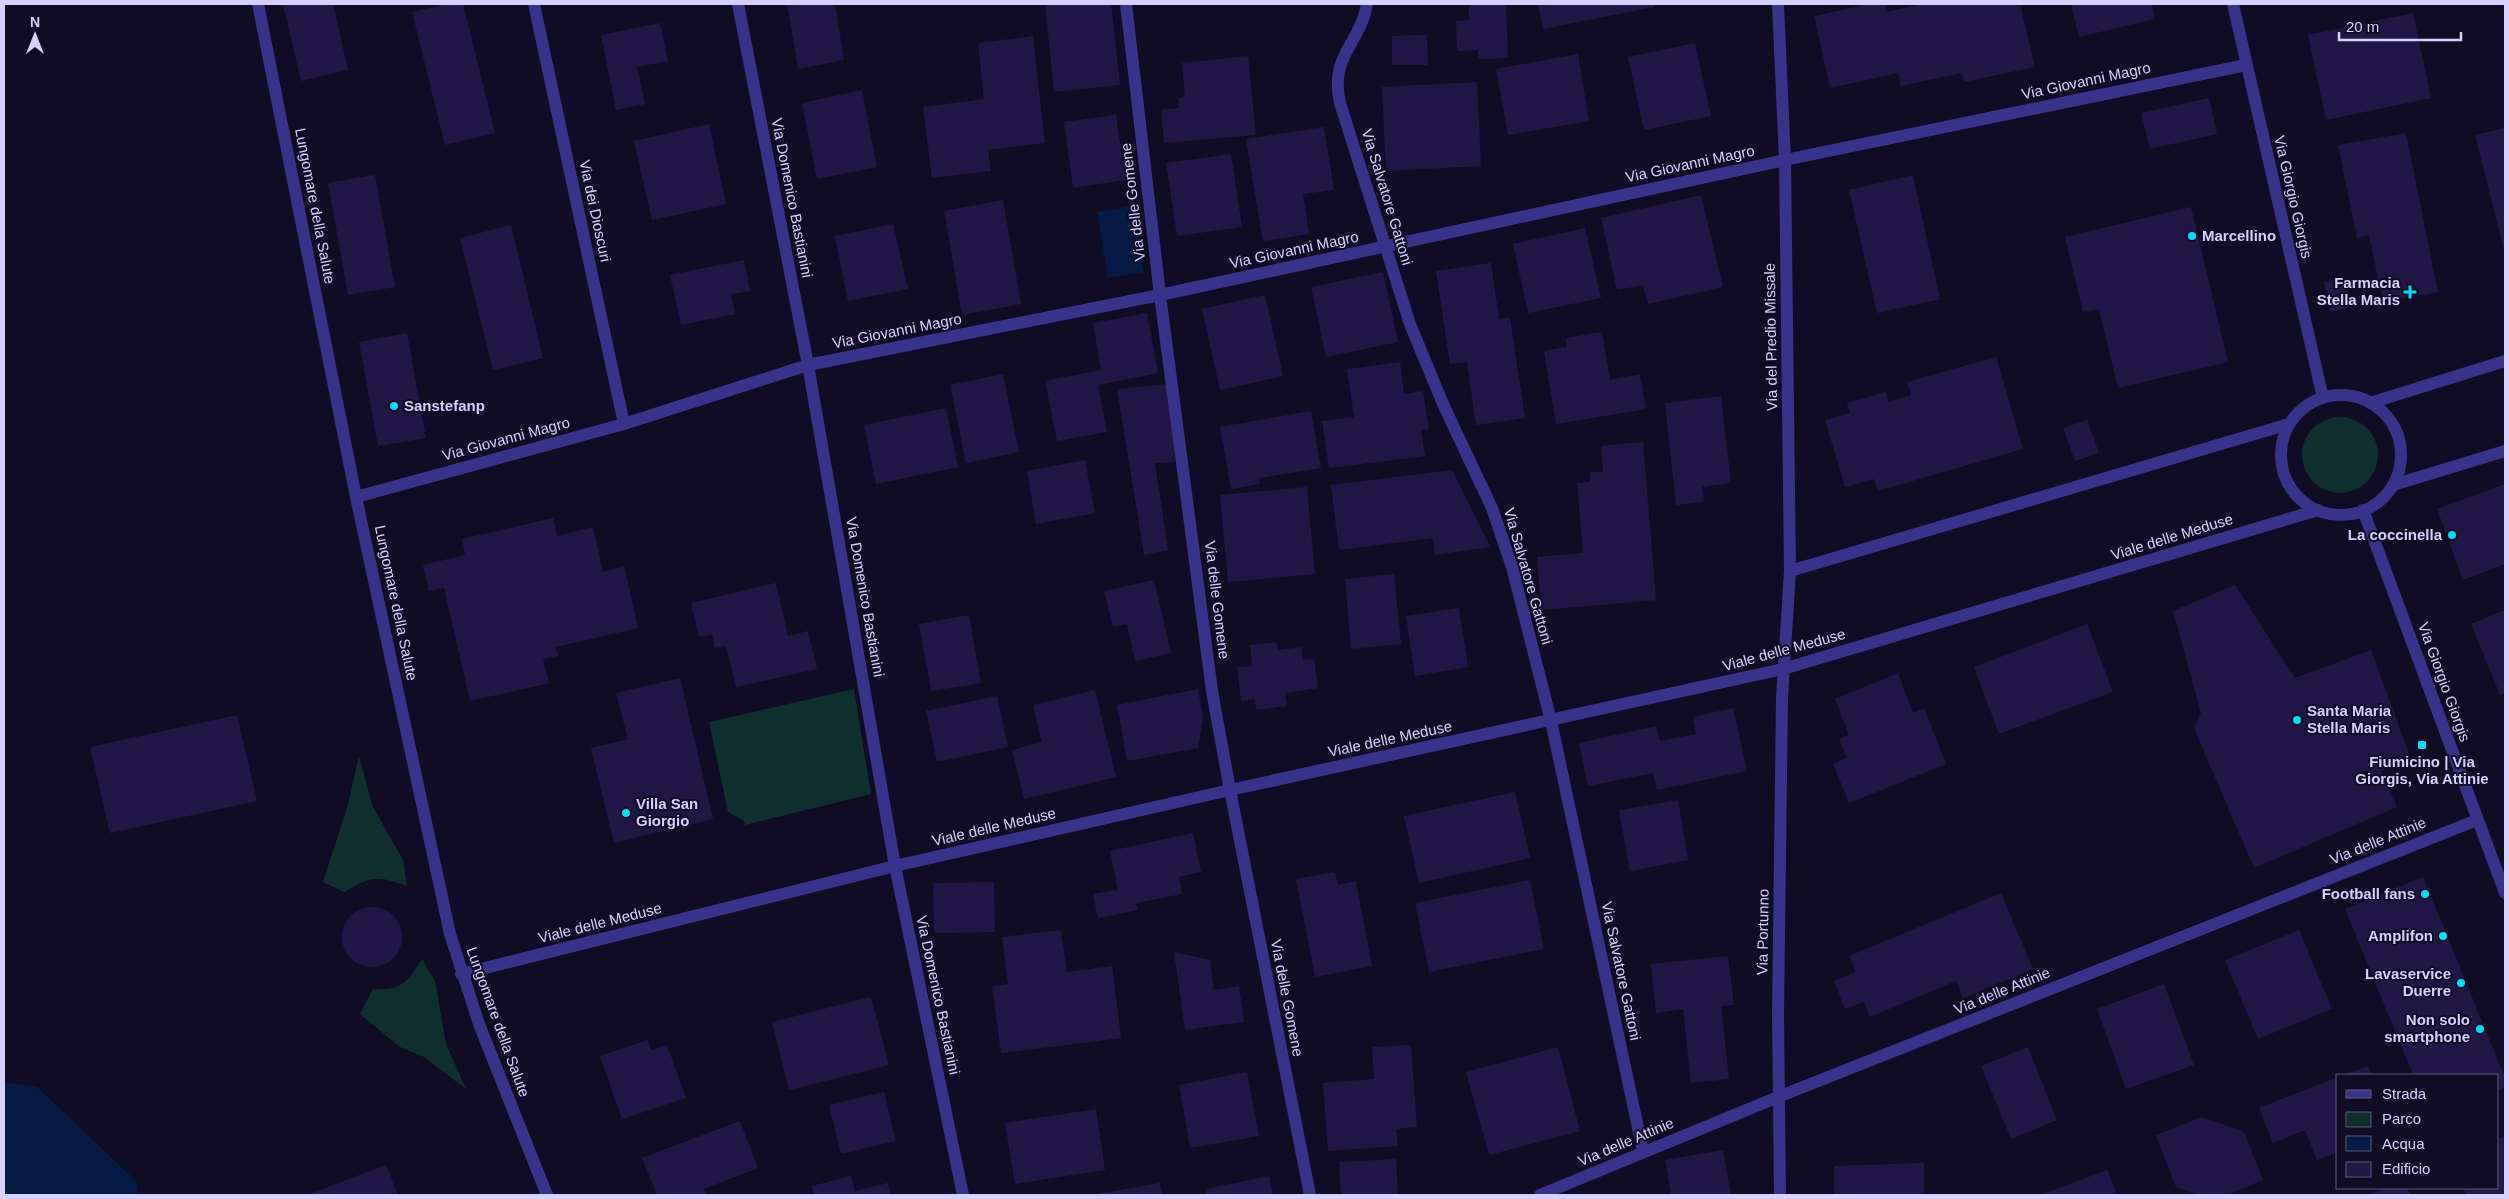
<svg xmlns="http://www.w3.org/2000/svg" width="2509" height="1199" font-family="Helvetica,sans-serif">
<rect width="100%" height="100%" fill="#110c25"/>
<g fill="#0f2f2f">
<circle cx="2340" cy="455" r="38"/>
<polygon points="854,689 871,794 745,825 744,821 728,812 709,722"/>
<path d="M359 756 372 805 403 860 407 886C376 875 372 876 344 892L323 882 347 808Z"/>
<path d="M422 959 435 981 446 1044 466 1089 424 1057 400 1047 360 1014 373 989C401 991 408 982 422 959Z"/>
</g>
<g fill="#051b45">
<polygon points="1132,206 1144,272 1108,278 1097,212"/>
<polygon points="4,1082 37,1087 137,1182 137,1195 4,1195"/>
</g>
<g fill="#211747">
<polygon points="283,4 333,4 348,70 301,81"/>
<polygon points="447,4 463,4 495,133 445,145 412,12"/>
<polygon points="787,4 835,4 844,60 798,69"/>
<polygon points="1045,4 1111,4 1120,85 1054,92"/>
<polygon points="1469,4 1506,4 1508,58 1478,59 1478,50 1457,51 1456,21 1469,20"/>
<polygon points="1538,4 1654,4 1654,7 1543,29"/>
<polygon points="1870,4 1885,4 1886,12 1923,4 2020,4 2035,67 1964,82 1962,73 1901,86 1898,73 1830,88 1814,16"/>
<polygon points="2071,4 2152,4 2155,19 2079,37"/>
<polygon points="2413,13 2431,98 2326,120 2308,35"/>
<polygon points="660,23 668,61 637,67 645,104 616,110 601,35"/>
<polygon points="1427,35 1428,65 1392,65 1392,36"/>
<polygon points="1033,36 1045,143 988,150 991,171 932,178 923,107 984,99 978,43"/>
<polygon points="1695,43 1711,116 1644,130 1628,57"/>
<polygon points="1578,54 1589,121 1508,135 1496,69"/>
<polygon points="1248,56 1256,135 1164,143 1161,110 1179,108 1178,98 1185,97 1182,63"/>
<polygon points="1477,82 1481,166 1386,171 1382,87"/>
<polygon points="862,90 877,167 817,179 802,103"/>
<polygon points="2209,98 2217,134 2150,149 2141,113"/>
<polygon points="1116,115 1125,180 1073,188 1064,122"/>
<polygon points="709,124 726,204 652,220 634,141"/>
<polygon points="1324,127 1334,190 1303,194 1309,234 1263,241 1246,139"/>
<polygon points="2505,128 2505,254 2475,135"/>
<polygon points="2406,133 2438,292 2383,302 2369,235 2357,238 2338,145"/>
<polygon points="1231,154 1242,227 1177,236 1166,163"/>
<polygon points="375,175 395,287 348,295 328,183"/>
<polygon points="1913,175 1940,299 1877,313 1849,190"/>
<polygon points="1701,195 1723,287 1648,304 1643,285 1617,290 1601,218"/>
<polygon points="1003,200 1021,304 962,315 944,211"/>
<polygon points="2191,207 2228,362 2118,388 2099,309 2083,312 2065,237"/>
<polygon points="893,224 908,289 848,301 835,236"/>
<polygon points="511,225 543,358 493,370 460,238"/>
<polygon points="1585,228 1601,298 1528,313 1513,244"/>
<polygon points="744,260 750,291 731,294 735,314 681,325 670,275"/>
<polygon points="1491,263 1499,319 1510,318 1525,418 1476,425 1467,362 1450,364 1436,271"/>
<polygon points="1383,272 1398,342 1326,357 1311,287"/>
<polygon points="2344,277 2352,307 2331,312 2324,282"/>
<polygon points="1265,295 1283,376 1220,390 1202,309"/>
<polygon points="1147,313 1158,373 1098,385 1107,432 1057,441 1045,381 1101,370 1093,323"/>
<polygon points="1602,332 1610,380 1640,374 1646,409 1556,424 1544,351 1567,347 1566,338"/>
<polygon points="407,333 426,438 378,446 359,342"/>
<polygon points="1996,357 2023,449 1878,491 1874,479 1845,487 1825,420 1850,413 1847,403 1886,392 1888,402 1911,395 1907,382"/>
<polygon points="1400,362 1404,394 1423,391 1429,429 1421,430 1425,456 1329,468 1322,421 1354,417 1347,369"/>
<polygon points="1003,374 1019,452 966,463 950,385"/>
<polygon points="1169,384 1175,462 1155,463 1168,550 1144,555 1117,389"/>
<polygon points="1721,396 1731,483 1702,487 1704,502 1676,505 1665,403"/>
<polygon points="946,408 958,467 876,484 864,425"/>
<polygon points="1311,411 1321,468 1259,478 1260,484 1231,489 1220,427"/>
<polygon points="2087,420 2099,453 2075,461 2063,428"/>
<polygon points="1643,442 1656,600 1541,610 1537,557 1583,553 1577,483 1590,482 1590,472 1603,472 1601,446"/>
<polygon points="1085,460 1095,513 1036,524 1027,471"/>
<polygon points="1452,470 1490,547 1435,555 1433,538 1339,550 1331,485"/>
<polygon points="2505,484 2505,564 2463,580 2437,509"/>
<polygon points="1307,487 1315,574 1228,582 1220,495"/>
<polygon points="553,518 557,536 593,527 603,572 624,566 638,628 556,647 558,656 543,659 549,683 470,701 444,588 429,591 423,565 465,555 462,539"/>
<polygon points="1394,574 1401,644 1351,649 1345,579"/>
<polygon points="1154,580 1171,653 1135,661 1127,624 1113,627 1104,591"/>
<polygon points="776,583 788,636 808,631 817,669 736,687 726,646 715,648 712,635 699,637 691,603"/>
<polygon points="2235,585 2295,678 2371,650 2410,756 2381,771 2397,807 2254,868 2194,728 2201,713 2173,611"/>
<polygon points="1459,608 1468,667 1415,676 1406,616"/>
<polygon points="2505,610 2505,693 2500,695 2471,624"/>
<polygon points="969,615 981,683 931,691 919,624"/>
<polygon points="2087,624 2113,692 1999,734 1974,667"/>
<polygon points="1277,642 1278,650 1302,647 1303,660 1314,659 1318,688 1285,693 1287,706 1256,710 1255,699 1241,701 1237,667 1252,666 1250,645"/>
<polygon points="1898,673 1913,713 1924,708 1946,764 1849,803 1833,764 1847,758 1839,739 1849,735 1835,699"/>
<polygon points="680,678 713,819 614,843 591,748 628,739 616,693"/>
<polygon points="1198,689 1203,718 1198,748 1127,761 1117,705"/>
<polygon points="1095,690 1116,777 1024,799 1012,750 1042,742 1033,705"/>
<polygon points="997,696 1008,747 937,762 926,711"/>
<polygon points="1733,708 1747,771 1657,790 1653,773 1588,786 1579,743 1656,726 1660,741 1696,734 1693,717"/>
<polygon points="237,715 257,801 110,833 90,747"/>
<polygon points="1515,792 1530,858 1419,883 1404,816"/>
<polygon points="1678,800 1688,860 1630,871 1619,810"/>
<polygon points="1193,833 1201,872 1179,877 1182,894 1136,903 1138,910 1098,918 1093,894 1118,890 1110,851"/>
<polygon points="1335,872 1338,885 1356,881 1372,966 1315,977 1296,879"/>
<polygon points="2423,877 2505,1078 2505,1087 2498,1090 2498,1075 2413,1075 2345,909"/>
<polygon points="1530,880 1544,949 1429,972 1415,903"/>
<polygon points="994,882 995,932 934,933 933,883"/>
<polygon points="2001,893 2033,969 1963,998 1956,981 1870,1017 1864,1002 1845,1009 1834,981 1856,972 1849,956"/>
<circle cx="372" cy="937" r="30"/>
<polygon points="1061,930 1067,972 1112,966 1121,1038 1001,1053 992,986 1008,984 1002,937"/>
<polygon points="2299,930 2332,1009 2258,1039 2225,960"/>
<polygon points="1174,952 1210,960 1214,990 1239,986 1244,1022 1185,1030"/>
<polygon points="1728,956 1734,1005 1721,1006 1729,1079 1691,1083 1683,1009 1656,1013 1651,964"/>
<polygon points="2164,984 2194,1065 2126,1089 2097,1009"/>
<polygon points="871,997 889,1065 789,1090 772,1022"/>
<polygon points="648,1040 651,1050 667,1045 686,1098 622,1119 600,1056"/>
<polygon points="1411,1045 1417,1127 1396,1129 1398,1146 1328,1151 1323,1083 1374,1079 1372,1047"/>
<polygon points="1558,1047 1580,1131 1489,1155 1466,1072"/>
<polygon points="2028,1047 2057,1120 2011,1139 1981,1066"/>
<polygon points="2368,1066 2372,1075 2344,1075"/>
<polygon points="1247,1072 1259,1136 1190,1148 1179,1085"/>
<polygon points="2338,1077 2338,1152 2317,1160 2305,1130 2273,1143 2259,1108"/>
<polygon points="884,1092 896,1141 841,1154 829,1105"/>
<polygon points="1096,1109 1105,1170 1015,1184 1005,1123"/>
<polygon points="2202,1117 2244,1132 2263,1180 2227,1195 2198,1195 2176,1187 2156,1135"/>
<polygon points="740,1121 758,1168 704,1189 706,1195 657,1195 642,1158"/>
<polygon points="2505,1136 2505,1195 2466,1195 2463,1188 2498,1188 2498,1139"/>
<polygon points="1723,1150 1731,1195 1671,1195 1665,1160"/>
<polygon points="1396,1159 1398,1195 1341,1195 1339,1162"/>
<polygon points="1924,1163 1924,1195 1834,1195 1834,1166"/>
<polygon points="386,1165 398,1195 307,1195"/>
<polygon points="2107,1170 2117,1195 2040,1195"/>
<polygon points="851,1176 855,1191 888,1183 891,1195 814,1195 812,1186"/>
<polygon points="1269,1176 1273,1195 1207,1195 1206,1189"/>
<polygon points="1160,1183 1162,1195 1096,1195 1096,1194"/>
<polygon points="2384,1188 2407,1188 2411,1195 2368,1195"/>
</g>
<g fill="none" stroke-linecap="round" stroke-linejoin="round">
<g stroke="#373388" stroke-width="12">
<polyline points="258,4 356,497 450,934 479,1024 547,1195"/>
<polyline points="534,4 624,424"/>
<polyline points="738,4 808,365 895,866 963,1195"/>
<polyline points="1126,4 1160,295 1212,691 1230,790 1310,1195"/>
<path d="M1367 4C1361 43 1329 55 1340 103L1410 324 1443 404 1492 508 1512 567 1551 721 1643 1151"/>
<polyline points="1778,4 1785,160 1790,571 1782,698 1778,1015 1780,1195"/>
<polyline points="2233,4 2323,398"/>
<circle cx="2341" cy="455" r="60"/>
<polyline points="2370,403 2505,361"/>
<polyline points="2393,485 2505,451"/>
<polyline points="356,497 624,424 808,365 1160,295 1785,160 2246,65"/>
<polyline points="2363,510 2505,893"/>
<polyline points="1790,571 2289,424"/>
<polyline points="461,974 895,866 1230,790 1783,669 2318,510"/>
<polyline points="1540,1195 1778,1097 2477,820"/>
</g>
</g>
<g fill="#00defb" stroke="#110c25" stroke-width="2">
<circle cx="2192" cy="236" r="5"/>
<path d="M2407.5 284.5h5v5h5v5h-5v5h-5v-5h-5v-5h5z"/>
<circle cx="394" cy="406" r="5"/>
<circle cx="2452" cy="535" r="5"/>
<circle cx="2297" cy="720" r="5"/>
<rect x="2417" y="740" width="10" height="10" rx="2.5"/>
<circle cx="626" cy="813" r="5"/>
<circle cx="2425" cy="894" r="5"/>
<circle cx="2443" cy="936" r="5"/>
<circle cx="2461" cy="983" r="5"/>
<circle cx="2480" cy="1029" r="5"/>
</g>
<g text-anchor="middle" stroke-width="4" stroke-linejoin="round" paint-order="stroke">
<g font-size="15" fill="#d6d0ff" stroke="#110c25">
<text transform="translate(2086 81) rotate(-12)" y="5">Via Giovanni Magro</text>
<text transform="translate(1690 164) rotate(-12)" y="5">Via Giovanni Magro</text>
<text transform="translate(1387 197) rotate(73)" y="5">Via Salvatore Gattoni</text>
<text transform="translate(2293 197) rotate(77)" y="5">Via Giorgio Giorgis</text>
<text transform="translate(792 198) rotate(79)" y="5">Via Domenico Bastianini</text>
<text transform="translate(1133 202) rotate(-97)" y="5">Via delle Gomene</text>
<text transform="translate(315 206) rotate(79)" y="5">Lungomare della Salute</text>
<text transform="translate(595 211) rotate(78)" y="5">Via dei Dioscuri</text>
<text transform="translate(1294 250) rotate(-12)" y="5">Via Giovanni Magro</text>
<text transform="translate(897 331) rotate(-11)" y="5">Via Giovanni Magro</text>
<text transform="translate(1771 337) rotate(-91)" y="5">Via del Predio Missale</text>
<text transform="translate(506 439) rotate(-15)" y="5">Via Giovanni Magro</text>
<text transform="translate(2172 537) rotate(-17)" y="5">Viale delle Meduse</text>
<text transform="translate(1528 576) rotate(74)" y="5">Via Salvatore Gattoni</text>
<text transform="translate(865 597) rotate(80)" y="5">Via Domenico Bastianini</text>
<text transform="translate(1217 600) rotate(83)" y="5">Via delle Gomene</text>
<text transform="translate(396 603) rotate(78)" y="5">Lungomare della Salute</text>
<text transform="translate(1784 650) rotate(-15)" y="5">Viale delle Meduse</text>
<text transform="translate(2444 682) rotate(70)" y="5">Via Giorgio Giorgis</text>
<text transform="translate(1390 739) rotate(-12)" y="5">Viale delle Meduse</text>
<text transform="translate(994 827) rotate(-13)" y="5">Viale delle Meduse</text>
<text transform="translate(2378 841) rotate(-22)" y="5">Via delle Attinie</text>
<text transform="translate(600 923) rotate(-14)" y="5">Viale delle Meduse</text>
<text transform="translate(1763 932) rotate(-89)" y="5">Via Portunno</text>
<text transform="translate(1621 971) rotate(78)" y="5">Via Salvatore Gattoni</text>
<text transform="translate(2002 991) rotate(-22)" y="5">Via delle Attinie</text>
<text transform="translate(938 995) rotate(78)" y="5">Via Domenico Bastianini</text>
<text transform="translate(1287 998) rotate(79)" y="5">Via delle Gomene</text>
<text transform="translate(498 1022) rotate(70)" y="5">Lungomare della Salute</text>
<text transform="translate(1626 1142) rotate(-23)" y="5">Via delle Attinie</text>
</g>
<g font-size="15" font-weight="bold" fill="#d6d0ff" stroke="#110c25" text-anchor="end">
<text x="2202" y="241" text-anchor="start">Marcellino</text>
<text x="2400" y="288">Farmacia<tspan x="2400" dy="17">Stella Maris</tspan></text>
<text x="404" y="411" text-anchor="start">Sanstefanp</text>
<text x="2442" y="540">La coccinella</text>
<text x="2307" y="716" text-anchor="start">Santa Maria<tspan x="2307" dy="17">Stella Maris</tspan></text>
<text x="2422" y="767" text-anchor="middle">Fiumicino | Via<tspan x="2422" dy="17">Giorgis, Via Attinie</tspan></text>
<text x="636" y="809" text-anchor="start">Villa San<tspan x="636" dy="17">Giorgio</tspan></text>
<text x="2415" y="899">Football fans</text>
<text x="2433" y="941">Amplifon</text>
<text x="2451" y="979">Lavaservice<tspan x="2451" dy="17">Duerre</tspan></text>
<text x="2470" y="1025">Non solo<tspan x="2470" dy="17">smartphone</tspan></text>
</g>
</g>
<rect width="2509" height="1199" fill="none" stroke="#d6d0ff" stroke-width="10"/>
<rect x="2336" y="1074" width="162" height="115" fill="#110c25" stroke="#605a7c"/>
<rect x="2346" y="1090" width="25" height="8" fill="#373388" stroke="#605a7c"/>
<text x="2382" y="1099" font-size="15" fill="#d6d0ff">Strada</text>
<rect x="2346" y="1112" width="25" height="15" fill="#0f2f2f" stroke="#605a7c"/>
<text x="2382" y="1124" font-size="15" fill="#d6d0ff">Parco</text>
<rect x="2346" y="1136" width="25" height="15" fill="#051b45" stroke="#605a7c"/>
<text x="2382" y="1149" font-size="15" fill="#d6d0ff">Acqua</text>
<rect x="2346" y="1162" width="25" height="15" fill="#211747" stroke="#605a7c"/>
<text x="2382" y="1174" font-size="15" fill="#d6d0ff">Edificio</text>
<g transform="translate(35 35)" stroke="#110c25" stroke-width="4" paint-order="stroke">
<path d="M0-4L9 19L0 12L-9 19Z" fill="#d6d0ff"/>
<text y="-8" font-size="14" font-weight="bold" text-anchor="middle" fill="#d6d0ff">N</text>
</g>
<path d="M2339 32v8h122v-8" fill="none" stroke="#d6d0ff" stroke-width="2.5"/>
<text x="2346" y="32" font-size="15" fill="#d6d0ff" stroke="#110c25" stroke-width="4" paint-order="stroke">20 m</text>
</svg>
